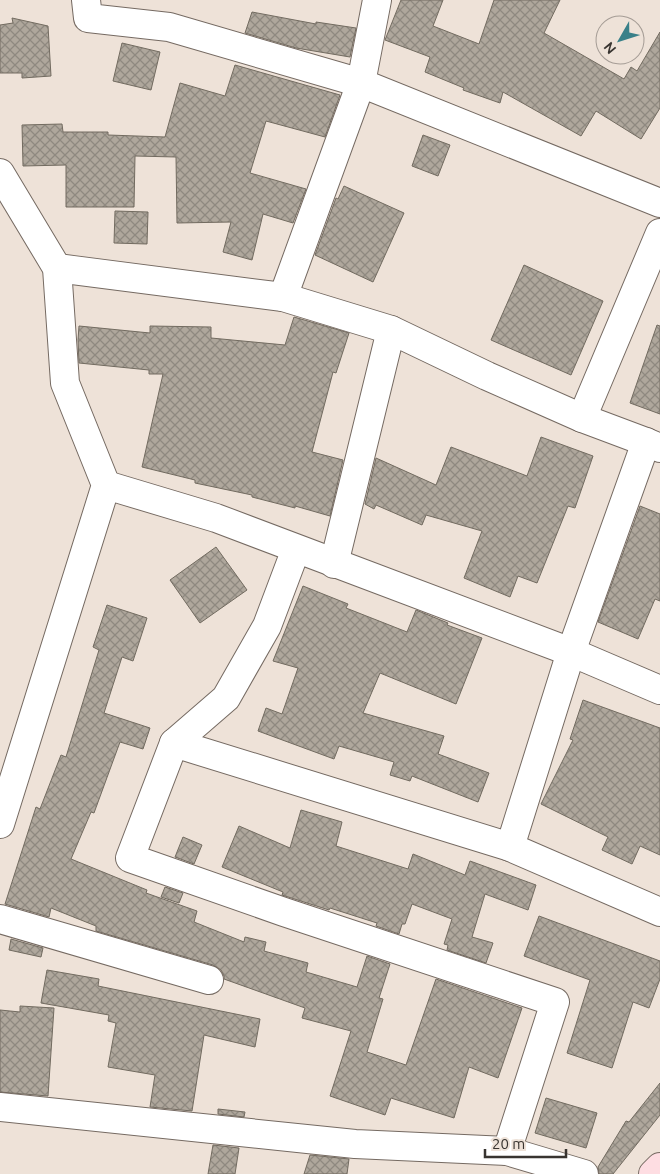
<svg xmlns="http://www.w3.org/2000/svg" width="660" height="1174" font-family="Ubuntu,sans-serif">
<defs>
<pattern id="building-cross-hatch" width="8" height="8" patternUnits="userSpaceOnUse" patternTransform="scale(1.25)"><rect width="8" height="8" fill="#afa79c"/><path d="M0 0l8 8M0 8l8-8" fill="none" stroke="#8f8980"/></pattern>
</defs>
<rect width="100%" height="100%" fill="#eee2d8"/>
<g fill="url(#building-cross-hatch)" stroke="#726b60">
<polygon points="401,0 443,0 433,26 479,44 494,0 560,0 544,33 624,79 631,67 637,71 660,32 660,108 641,139 596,111 581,136 503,92 500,103 463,90 464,88 425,72 430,57 385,40"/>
<polygon points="252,12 316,24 316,22 356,28 350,57 296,48 245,33"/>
<polygon points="12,18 48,26 51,76 22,78 22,73 0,73 0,25 13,23"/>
<polygon points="122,43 160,52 151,90 113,81"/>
<polygon points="235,65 340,95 325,137 266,121 250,173 306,189 293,223 263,214 252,260 223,252 231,222 177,223 176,157 135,156 134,207 66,207 66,165 23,166 22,125 62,124 63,132 108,132 108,135 165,137 180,83 225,96"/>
<polygon points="423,135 450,145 438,176 412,166"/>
<polygon points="344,186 404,213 373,282 315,255 336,198 338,199"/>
<polygon points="115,211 148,212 147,244 114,243"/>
<polygon points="524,265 603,301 571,375 491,340"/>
<polygon points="294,317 349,333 336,373 333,372 312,452 343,460 330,516 295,506 295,508 252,497 252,495 195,483 195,480 142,467 163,374 149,374 149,370 79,363 78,340 79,326 150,333 150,326 211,327 211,338 285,345"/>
<polygon points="657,325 660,326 660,414 630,403"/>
<polygon points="541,437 593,456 575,508 568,506 537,583 518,576 510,597 464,578 482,531 426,515 422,525 376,505 374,509 365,504 376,458 436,485 451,447 527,476"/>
<polygon points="640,506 660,514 660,601 655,599 638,639 598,622"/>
<polygon points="216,547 247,590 200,623 170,580"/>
<polygon points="303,586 348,604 346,608 407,632 416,610 448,623 447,625 482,638 456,704 380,673 363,713 444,736 438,754 489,773 478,802 412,776 410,781 390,775 394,762 339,746 334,759 258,731 266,708 282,714 298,668 273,661"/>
<polygon points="107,605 147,618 133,661 122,657 104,713 150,728 143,749 120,742 94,813 91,812 71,859 147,890 146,893 197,911 194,922 244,942 245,937 266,942 264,951 308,963 306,972 357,987 367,956 390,964 379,998 383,999 367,1052 406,1065 436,979 522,1008 498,1078 469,1067 454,1118 391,1098 385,1115 330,1096 351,1031 302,1018 305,1008 224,979 224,976 221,970 213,965 96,931 96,926 51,908 49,917 5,904 36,807 40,809 61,755 66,757 99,650 93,647"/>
<polygon points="583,700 660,728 660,855 640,846 632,864 602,850 608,837 541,804 573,740 570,739"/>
<polygon points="301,810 342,822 336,846 408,869 413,854 465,875 470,861 536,885 528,910 485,894 472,937 493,943 486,963 447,950 448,945 444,944 452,919 412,904 405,924 402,924 399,934 376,926 377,923 330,908 329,910 282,895 283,892 222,867 239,826 290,848"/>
<polygon points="183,837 202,845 194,864 175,857"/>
<polygon points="165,887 183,893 179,903 161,897"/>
<polygon points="539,916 660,961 660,979 649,1008 633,1002 612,1068 567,1053 590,980 524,956"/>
<polygon points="11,939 43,948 41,957 9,950"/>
<polygon points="47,970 99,979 98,986 260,1019 255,1047 204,1035 192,1111 150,1107 155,1075 108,1067 116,1023 108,1021 109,1015 41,1003"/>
<polygon points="20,1006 54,1008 48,1096 0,1092 0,1010 20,1012"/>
<polygon points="660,1083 660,1115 613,1174 599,1174 598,1167 626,1121 629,1122"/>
<polygon points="546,1098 597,1113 586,1148 535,1133"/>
<polygon points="218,1109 245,1112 244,1117 218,1114"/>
<polygon points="213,1145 239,1148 235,1174 208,1174"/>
<polygon points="310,1155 349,1159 347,1174 304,1174"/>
</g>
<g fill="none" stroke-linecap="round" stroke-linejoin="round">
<g stroke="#756a62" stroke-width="30">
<g id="street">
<polyline points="86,0 88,18 169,27 361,83 660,203"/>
<polyline points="0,173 57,268 65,383 106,485 0,824"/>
<polyline points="57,268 283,297 391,330 487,376 582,418 646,442 660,448"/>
<polyline points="283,297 361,83 377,0"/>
<polyline points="582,418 660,233"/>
<polyline points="106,485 216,518 571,652 660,690"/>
<polyline points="296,549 267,626 226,698 174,743 130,858 284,912 555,1002 507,1151"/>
<polyline points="334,564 391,330"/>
<polyline points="174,743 510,847 660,912"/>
<polyline points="510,847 571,652 646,442"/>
<polyline points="0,919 209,980"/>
<polyline points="0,1107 355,1144 507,1151 584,1174"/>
</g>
</g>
<g stroke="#756a62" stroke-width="30">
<polyline id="secondary" points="653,1174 660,1167"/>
</g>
<use href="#street" stroke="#fff" stroke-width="28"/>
<use href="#secondary" stroke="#fedde2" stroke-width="28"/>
</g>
<g transform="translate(620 40) rotate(231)"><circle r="24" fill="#eee2d8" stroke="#a59c95"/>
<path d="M0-4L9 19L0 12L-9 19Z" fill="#398089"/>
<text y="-8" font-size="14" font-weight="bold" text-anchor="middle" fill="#383430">N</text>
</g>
<path d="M485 1149v8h81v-8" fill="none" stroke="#383430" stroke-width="2.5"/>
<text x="492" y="1149" font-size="15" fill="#383430" stroke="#eee2d8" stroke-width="4" paint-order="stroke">20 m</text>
</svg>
